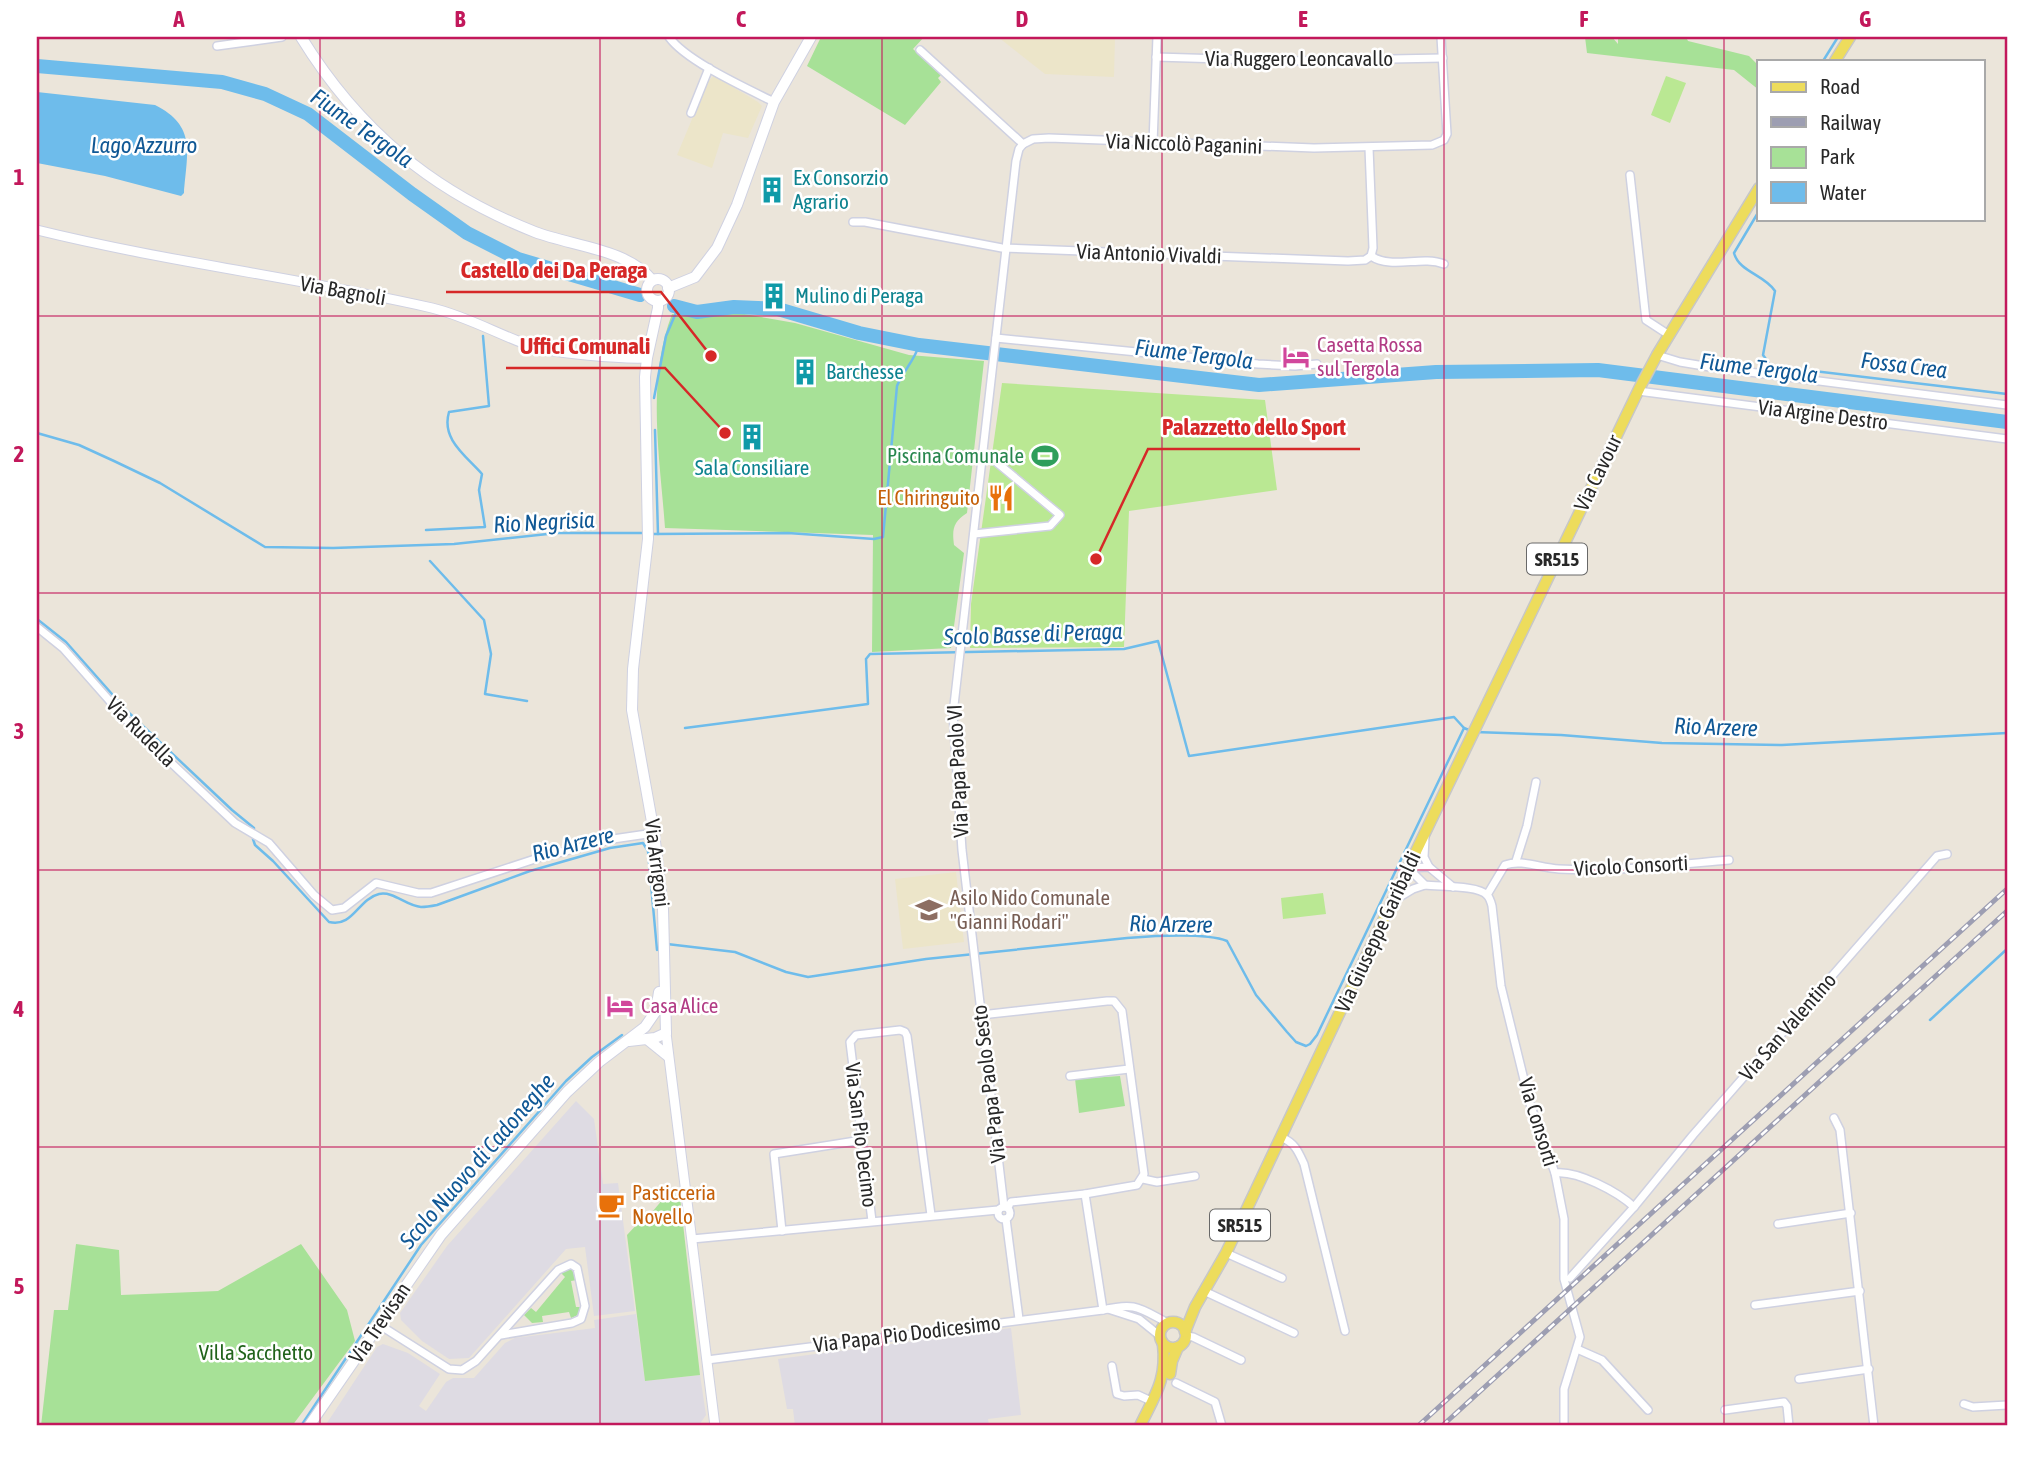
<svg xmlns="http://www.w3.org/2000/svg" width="2044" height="1463" font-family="'Asap Condensed',sans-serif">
<rect width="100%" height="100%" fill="#ebe5da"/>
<g fill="#dedbe3">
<polygon points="576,1101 594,1119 603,1184 618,1183 635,1311 594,1316 585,1247 566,1249 469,1358 449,1359 422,1341 401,1320 400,1313 447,1246"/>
<polygon points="636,1314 645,1381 700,1375 706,1415 699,1425 325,1426 377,1347 383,1344 408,1353 440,1374 419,1406 426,1411 446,1382 453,1378 474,1378 505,1343 515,1338 595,1328 594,1320"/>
<polygon points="1011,1328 1021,1415 988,1419 989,1426 795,1426 793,1409 787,1409 778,1359"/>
</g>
<g fill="#ece5c9">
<polygon points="998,37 1115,37 1114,77 1045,74"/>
<polygon points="714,76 758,102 762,106 748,138 723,133 712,168 677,155 708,81"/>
<polygon points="956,872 964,942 903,949 895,879"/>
</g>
<g fill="#a7e197">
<polygon points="821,37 924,37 913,49 941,75 938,78 941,82 905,125 807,66"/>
<polygon points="1585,37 1612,37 1618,44 1618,37 1686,37 1688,41 1749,56 1759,66 1759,90 1734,70 1587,53"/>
<path d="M733 312 795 323 909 355 984 361 967 513C953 522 952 529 954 545L964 553 951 648 872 652 873 535 665 528C660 457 646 382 672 314L697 317Z"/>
<polygon points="1120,1076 1125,1106 1079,1113 1075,1079"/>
<polygon points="672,1195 680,1197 700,1375 645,1381 627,1235 640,1221 653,1211 663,1199"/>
<polygon points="76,1244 119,1250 121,1295 218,1291 301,1244 347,1310 355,1341 292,1426 41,1426 54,1310 68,1310"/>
<polygon points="565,1270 572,1270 577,1280 571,1281 576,1307 580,1307 578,1315 571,1318 569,1312 542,1316 543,1322 532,1323 524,1315 531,1308 536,1312 565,1277 561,1273"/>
</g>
<g fill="#bae893">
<polygon points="1666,76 1686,83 1670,123 1651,115"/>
<polygon points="1002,383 1265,400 1277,490 1129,511 1124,647 970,648 971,604"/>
<polygon points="1323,893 1326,914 1283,919 1281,898"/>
</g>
<path fill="#6ebceb" d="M37 92 155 105C197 126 187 153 184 193L181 196 105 176 37 163Z"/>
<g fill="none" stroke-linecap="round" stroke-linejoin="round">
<g stroke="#6ebceb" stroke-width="2.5">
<polyline points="1823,61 1838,37"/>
<path d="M1759 211 1734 253C1739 272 1765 275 1775 291L1763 355 1771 366 2007 394"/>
<polyline points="654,398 666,336 678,308"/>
<polyline points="655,430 658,534"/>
<polyline points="37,433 79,445 114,461 160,483 265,547 333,548 454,544 557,533 645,533"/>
<path d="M426 530 485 527 479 490 482 474C465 455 441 439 449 412L489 406 483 336"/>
<path d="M652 534 788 533 874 539 883 537 897 386C903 371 915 360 919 345"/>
<polyline points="430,561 484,620 491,654 485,694 527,701"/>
<path d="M37 619 66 642 127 711 232 810 254 828 253 839 255 845 273 861 329 922C353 928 358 899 379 894 394 891 406 906 421 907 426 907 432 906 437 905L530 871 610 848 643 843 648 851 657 950"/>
<polyline points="685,728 868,704 866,659 870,654 1124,649 1158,641 1189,756 1454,717 1464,728"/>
<polyline points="1475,732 1561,735 1662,743 1782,745 2007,733"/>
<path d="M667 944 735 952 786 972 808 977 926 959 1127 938C1152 936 1204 932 1227 941L1256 995 1287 1032 1296 1042 1306 1046 1310 1044 1317 1035 1464 728 1469 730"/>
<polyline points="1930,1020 2007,949"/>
<polyline points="301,1426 421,1245 566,1081 592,1057 622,1035"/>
</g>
<g stroke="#6ebceb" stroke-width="14">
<polyline points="37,66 222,82 265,94 308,114 412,194 467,233 518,259 640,295"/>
<polyline points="674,306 697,312 734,307 778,309 859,333 919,345 1259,385 1436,372 1598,370 2007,422"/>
</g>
<g stroke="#cfd1e1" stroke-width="10">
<g id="minor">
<path d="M669 37C686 61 746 88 774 102"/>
<polyline points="217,46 282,37"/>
<polyline points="920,50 1023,144"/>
<polyline points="1156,57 1287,61 1443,58"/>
<polyline points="691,113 709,68"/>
<polyline points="1153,143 1157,37"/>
<polyline points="1023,144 1033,139 1049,138 1314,148 1432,145 1444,140 1447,134 1441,37"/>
<polyline points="1369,148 1373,248 1371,256"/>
<polyline points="1630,175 1646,320 1669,335"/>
<path d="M853 222H865L1002 248 1348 261 1365 260 1371 256C1392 270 1421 255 1444 264"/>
<polyline points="996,338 1258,364 1295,366 1317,364"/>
<polyline points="1657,355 1680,362 1710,367 2007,405"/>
<polyline points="1638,391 2007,439"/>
<polyline points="974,534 1050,526 1060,515 989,456 983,454"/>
<polyline points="37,627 63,648 130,724 235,823 269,843 314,895 332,910 344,908 376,883 418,893 431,893 538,858 613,839 654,833"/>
<polyline points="1425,837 1424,857 1429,867"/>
<polyline points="1516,861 1527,826 1536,782"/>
<path d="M1408 868 1425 885C1439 887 1478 885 1487 895 1490 898 1491 902 1492 906L1501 986 1530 1104 1555 1173 1564 1219V1279L1580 1337 1564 1389V1426"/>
<polyline points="1408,868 1429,867 1453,887"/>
<path d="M1487 895 1505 865C1522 859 1540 868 1559 869 1615 872 1672 865 1729 860"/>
<polyline points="1393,901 1413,889 1425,885"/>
<polyline points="981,1015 1107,1001 1114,1001 1122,1011 1144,1174 1137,1185 1085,1194 1011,1202 1008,1207"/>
<polyline points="1070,1076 1129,1069"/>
<polyline points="1834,1118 1840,1130 1874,1426"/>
<path d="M1281 1137C1295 1143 1298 1151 1304 1164L1345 1331"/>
<path d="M1555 1173C1577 1170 1618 1192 1634 1207"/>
<polyline points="1143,1179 1157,1182 1195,1176"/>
<polyline points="1085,1194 1103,1310"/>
<circle cx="1004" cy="1213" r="6"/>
<polyline points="1004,1207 962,850 953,714 1016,161 1019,149 1023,144"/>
<polyline points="1006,1219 1019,1319"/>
<polyline points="872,1221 850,1042 856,1035 900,1030 905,1032 907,1036 931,1215"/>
<polyline points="1778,1224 1851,1213"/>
<polyline points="782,1231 774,1154 862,1140"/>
<polyline points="692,1239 998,1210"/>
<polyline points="1226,1253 1282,1278"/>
<polyline points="1570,1278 1634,1207 1693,1135 1937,856 1947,854"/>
<polyline points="1206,1292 1294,1333"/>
<polyline points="1755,1305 1860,1291"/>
<polyline points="1108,1309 1139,1319 1160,1336"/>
<polyline points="378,1324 449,1369 462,1370 476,1361 558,1270 571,1264 577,1268 585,1306 581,1319 572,1323 501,1335"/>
<polyline points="1186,1336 1193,1337 1241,1360"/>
<polyline points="1577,1349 1602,1360 1648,1410"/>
<path d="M707 1360 1103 1310C1136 1302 1139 1308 1168 1323"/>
<polyline points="1112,1366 1117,1394 1124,1396 1138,1395 1151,1401"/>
<polyline points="1799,1379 1869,1369"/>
<polyline points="1176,1383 1215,1402 1222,1426"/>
<polyline points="1964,1404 1973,1407 2007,1405"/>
<polyline points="1725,1410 1784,1402 1787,1406 1789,1426"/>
</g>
</g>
<g stroke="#cfd1e1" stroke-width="11">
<g id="tertiary">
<path d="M37 230C167 262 301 278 432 308 466 316 497 334 531 346 557 354 619 359 647 358"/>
<polyline points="666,1033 715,1426"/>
</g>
</g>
<g stroke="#cfd1e1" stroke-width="12">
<g id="secondary">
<path d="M301 37C359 131 433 192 535 232 572 246 627 249 652 280"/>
<circle cx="658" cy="290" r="11"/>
<polyline points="668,288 695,277 717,248 737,205 774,102 811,37"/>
<polyline points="658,301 658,308 647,358 645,377 648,539 633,669 632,710 654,833 663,909 666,1033"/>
<polyline points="647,1039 668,1056"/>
<polyline points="629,1041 655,1038 666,1033"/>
<polyline points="309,1426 441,1235 567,1092 599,1062 645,1027 656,1011 659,992"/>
</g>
</g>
<g stroke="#c7c7c7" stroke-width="13">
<g id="primary">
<polyline points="1835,61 1850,37"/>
<circle cx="1173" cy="1335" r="13"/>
<polyline points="1185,1332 1195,1307 1226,1253 1408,868 1640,387 1657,355 1759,188"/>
<polyline points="1170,1374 1172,1361 1178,1347"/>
<path d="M1140 1426C1155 1395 1167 1380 1163 1344"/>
</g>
</g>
<use href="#minor" stroke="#fff" stroke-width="7"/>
<use href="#tertiary" stroke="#fff" stroke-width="9"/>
<use href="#secondary" stroke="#fff" stroke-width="10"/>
<use href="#primary" stroke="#eddc5c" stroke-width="10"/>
<g stroke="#9d9eb2" stroke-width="5">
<g id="rail">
<polyline points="1418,1426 2007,889"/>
<polyline points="1442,1426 2007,911"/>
</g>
</g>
<use href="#rail" stroke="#fff" stroke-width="2.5" stroke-dasharray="8" stroke-linecap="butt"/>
</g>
<path fill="none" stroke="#c2185b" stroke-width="2" stroke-opacity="0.55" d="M320 37V1426M600 37V1426M882 37V1426M1162 37V1426M1444 37V1426M1724 37V1426M37 316H2007M37 593H2007M37 870H2007M37 1147H2007"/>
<defs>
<g id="building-bare" transform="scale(2.1)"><path d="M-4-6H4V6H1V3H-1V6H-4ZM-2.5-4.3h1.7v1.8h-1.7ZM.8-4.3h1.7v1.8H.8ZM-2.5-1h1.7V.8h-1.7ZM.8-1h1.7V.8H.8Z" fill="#0f9aa8" stroke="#fff" stroke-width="2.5" paint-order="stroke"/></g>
<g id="hotel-bare" transform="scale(2.1)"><path d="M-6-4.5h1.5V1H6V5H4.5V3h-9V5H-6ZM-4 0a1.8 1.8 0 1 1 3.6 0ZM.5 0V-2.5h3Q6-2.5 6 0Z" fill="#d1479c" stroke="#fff" stroke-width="2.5" paint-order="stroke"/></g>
<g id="stadium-bare" transform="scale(2.1)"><path d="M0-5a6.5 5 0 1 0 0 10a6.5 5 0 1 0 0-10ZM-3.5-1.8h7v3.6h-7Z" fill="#2e9e5b" stroke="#fff" stroke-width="2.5" paint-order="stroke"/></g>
<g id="restaurant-bare" transform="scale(2.1)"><path d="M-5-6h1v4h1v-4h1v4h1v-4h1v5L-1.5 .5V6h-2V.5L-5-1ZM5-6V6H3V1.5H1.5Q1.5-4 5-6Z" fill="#e8710a" stroke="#fff" stroke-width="2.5" paint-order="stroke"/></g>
<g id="school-bare" transform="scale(2.1)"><path d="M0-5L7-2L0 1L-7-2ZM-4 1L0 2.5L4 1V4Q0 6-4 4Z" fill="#8d6e63" stroke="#fff" stroke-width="2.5" paint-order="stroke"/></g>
<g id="cafe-bare" transform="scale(2.1)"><path d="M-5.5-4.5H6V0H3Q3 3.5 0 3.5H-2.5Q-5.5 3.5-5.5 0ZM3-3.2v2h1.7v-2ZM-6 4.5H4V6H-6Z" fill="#e8710a" stroke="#fff" stroke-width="2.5" paint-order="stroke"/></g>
</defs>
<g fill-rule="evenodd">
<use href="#building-bare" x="772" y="190"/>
<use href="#building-bare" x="774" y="296"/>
<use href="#hotel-bare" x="1296" y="357"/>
<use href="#building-bare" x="805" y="372"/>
<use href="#building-bare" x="752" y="437"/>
<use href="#stadium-bare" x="1045" y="456"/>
<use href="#restaurant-bare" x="1001" y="498"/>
<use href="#school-bare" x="929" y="910"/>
<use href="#hotel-bare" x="620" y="1006"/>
<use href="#cafe-bare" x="611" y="1205"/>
</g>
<g text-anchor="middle" stroke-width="5" stroke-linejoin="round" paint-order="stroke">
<g fill="#fff" stroke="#686868" stroke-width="2">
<rect x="1527" y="543.5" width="60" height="31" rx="5"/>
<rect x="1210" y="1209.5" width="60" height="31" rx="5"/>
</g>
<g font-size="19" font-weight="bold" fill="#282828">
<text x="1557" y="566">SR515</text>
<text x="1240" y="1232">SR515</text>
</g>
<g font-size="21" fill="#282828" stroke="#fff">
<text x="1299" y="66">Via Ruggero Leoncavallo</text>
<text transform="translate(1184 144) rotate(2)" y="7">Via Niccolò Paganini</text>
<text transform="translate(1149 254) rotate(2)" y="7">Via Antonio Vivaldi</text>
<text transform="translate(343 291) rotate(10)" y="7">Via Bagnoli</text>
<text transform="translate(1823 415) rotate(7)" y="7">Via Argine Destro</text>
<text transform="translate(1598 473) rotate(-64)" y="7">Via Cavour</text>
<text transform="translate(141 732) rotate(45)" y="7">Via Rudella</text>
<text transform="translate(958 771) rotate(-93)" y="7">Via Papa Paolo VI</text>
<text transform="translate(657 863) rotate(83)" y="7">Via Arrigoni</text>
<text transform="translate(1631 866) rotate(-3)" y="7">Vicolo Consorti</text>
<text transform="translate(1378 932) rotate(-65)" y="7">Via Giuseppe Garibaldi</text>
<text transform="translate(1788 1027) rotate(-49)" y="7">Via San Valentino</text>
<text transform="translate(989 1084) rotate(-97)" y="7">Via Papa Paolo Sesto</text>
<text transform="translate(1538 1122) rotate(73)" y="7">Via Consorti</text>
<text transform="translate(861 1135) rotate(83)" y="7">Via San Pio Decimo</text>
<text transform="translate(380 1323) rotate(-56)" y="7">Via Trevisan</text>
<text transform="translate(907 1334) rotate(-7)" y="7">Via Papa Pio Dodicesimo</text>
</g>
<g font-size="21" fill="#0d838f" stroke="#fff" text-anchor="start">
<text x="793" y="185">Ex Consorzio<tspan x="793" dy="24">Agrario</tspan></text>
<text x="795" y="303">Mulino di Peraga</text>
<text x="826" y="379">Barchesse</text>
<text x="752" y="475" text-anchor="middle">Sala Consiliare</text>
</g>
<g font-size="21" fill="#b23c85" stroke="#fff" text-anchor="start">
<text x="1317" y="352">Casetta Rossa<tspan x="1317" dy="24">sul Tergola</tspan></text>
<text x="641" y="1013">Casa Alice</text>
</g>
<g font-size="21" fill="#27864d" stroke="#fff" text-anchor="end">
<text x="1024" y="463">Piscina Comunale</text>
</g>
<g font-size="21" fill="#c56008" stroke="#fff" text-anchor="end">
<text x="980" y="505">El Chiringuito</text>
<text x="632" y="1200" text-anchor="start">Pasticceria<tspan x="632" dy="24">Novello</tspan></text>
</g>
<g font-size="21" fill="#785e54" stroke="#fff" text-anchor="start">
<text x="950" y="905">Asilo Nido Comunale<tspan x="950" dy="24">"Gianni Rodari"</tspan></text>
</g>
<g font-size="21" fill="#21631b" stroke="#fff">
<text x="256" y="1360">Villa Sacchetto</text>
</g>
<g font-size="23" font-style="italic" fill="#105895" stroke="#fff">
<text transform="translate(362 128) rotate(35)" y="8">Fiume Tergola</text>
<text x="144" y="153">Lago Azzurro</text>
<text transform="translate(1194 354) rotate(7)" y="8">Fiume Tergola</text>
<text transform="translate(1904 365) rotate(7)" y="8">Fossa Crea</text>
<text transform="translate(1759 368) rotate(7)" y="8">Fiume Tergola</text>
<text transform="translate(544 522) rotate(-3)" y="8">Rio Negrisia</text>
<text transform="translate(1033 634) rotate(-2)" y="8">Scolo Basse di Peraga</text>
<text transform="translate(1716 727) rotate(2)" y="8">Rio Arzere</text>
<text transform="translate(573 844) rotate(-14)" y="8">Rio Arzere</text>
<text transform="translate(1171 924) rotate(1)" y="8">Rio Arzere</text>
<text transform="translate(477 1161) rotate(-49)" y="8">Scolo Nuovo di Cadoneghe</text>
</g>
</g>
<path fill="none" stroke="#d62828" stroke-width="2.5" d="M711 356L661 292H446M725 433L665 368H506M1096 559L1148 449H1360"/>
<g fill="#d62828" stroke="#fff" stroke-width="2.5">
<circle cx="711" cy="356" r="7"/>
<circle cx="725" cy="433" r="7"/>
<circle cx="1096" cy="559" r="7"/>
</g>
<g font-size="23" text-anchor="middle" font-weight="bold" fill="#d62828" stroke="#fff" stroke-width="5" stroke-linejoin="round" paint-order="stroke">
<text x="554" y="278">Castello dei Da Peraga</text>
<text x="585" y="354">Uffici Comunali</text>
<text x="1254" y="435">Palazzetto dello Sport</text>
</g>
<rect width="2044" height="1463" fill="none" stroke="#ffffff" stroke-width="77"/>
<rect x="1757" y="60" width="228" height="161" fill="#ffffff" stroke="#a9a9a9" stroke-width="2"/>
<rect x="1771" y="82" width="35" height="10" fill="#eddc5c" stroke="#a9a9a9" stroke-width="2"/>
<text x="1820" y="94" font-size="21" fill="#282828">Road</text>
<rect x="1771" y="117" width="35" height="10" fill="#9d9eb2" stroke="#a9a9a9" stroke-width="2"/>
<text x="1820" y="130" font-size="21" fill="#282828">Railway</text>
<rect x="1771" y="147" width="35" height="21" fill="#a7e197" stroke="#a9a9a9" stroke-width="2"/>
<text x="1820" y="164" font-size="21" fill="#282828">Park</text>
<rect x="1771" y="182" width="35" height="21" fill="#6ebceb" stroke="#a9a9a9" stroke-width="2"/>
<text x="1820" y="200" font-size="21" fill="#282828">Water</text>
<rect x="38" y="38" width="1968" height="1386" fill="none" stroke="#c2185b" stroke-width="2.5"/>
<g font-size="23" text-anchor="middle" font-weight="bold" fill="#c2185b">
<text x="179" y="27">A</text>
<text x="460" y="27">B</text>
<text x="741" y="27">C</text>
<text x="1022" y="27">D</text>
<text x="1303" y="27">E</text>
<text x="1584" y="27">F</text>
<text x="1865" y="27">G</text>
<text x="19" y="185">1</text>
<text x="19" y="462">2</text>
<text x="19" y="739">3</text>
<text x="19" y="1017">4</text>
<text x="19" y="1294">5</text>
</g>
</svg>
